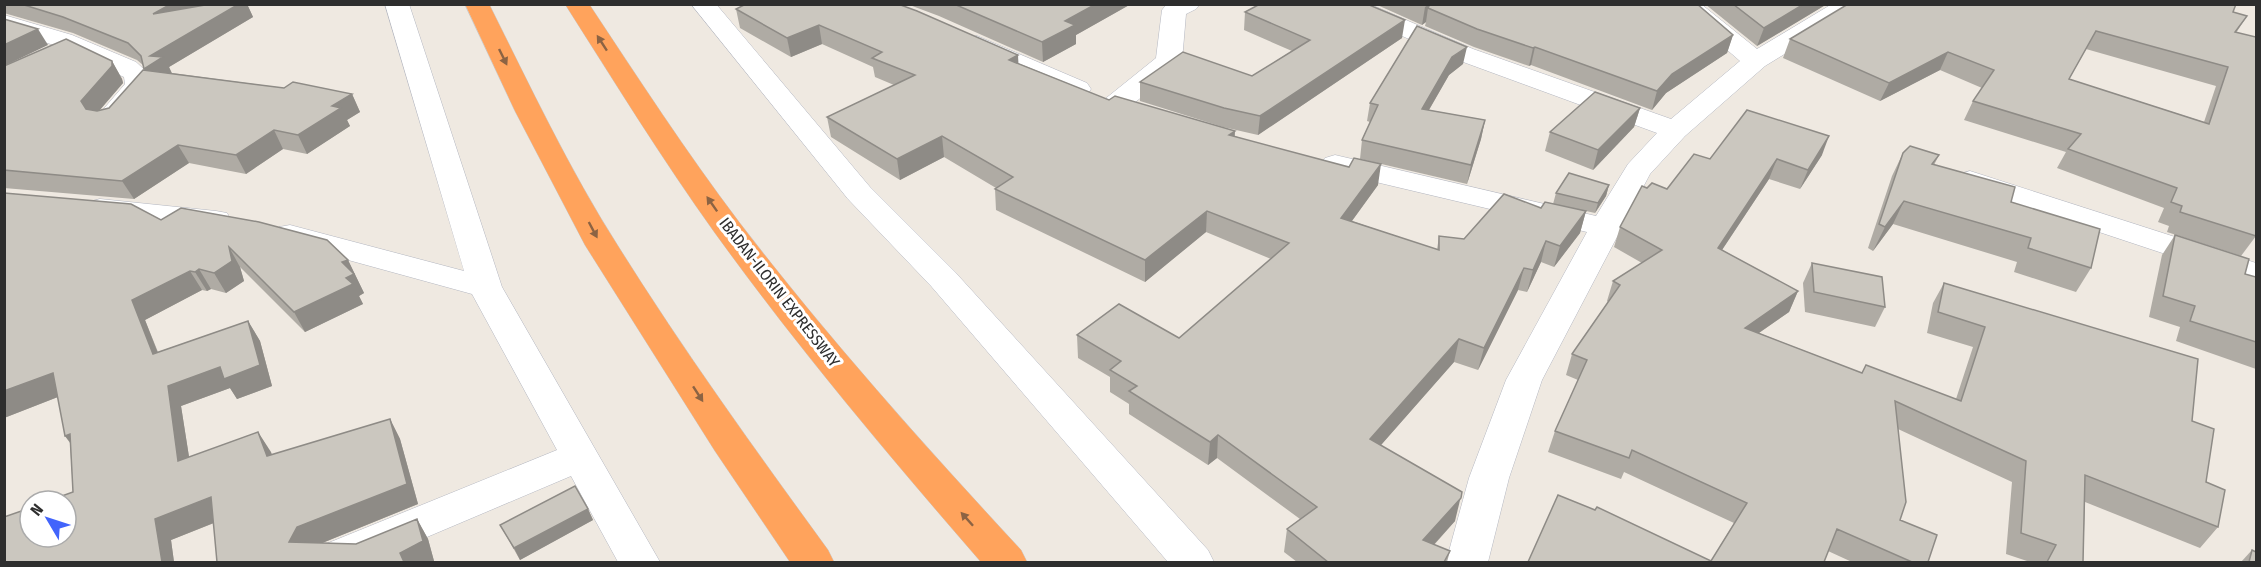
<svg xmlns="http://www.w3.org/2000/svg" width="2261" height="567" font-family="'Fira Sans Condensed',sans-serif">
<rect width="100%" height="100%" fill="#efe9e1"/>
<g fill="none" stroke-linecap="round" stroke-linejoin="round">
<g stroke="#b4b7c1" stroke-width="1">
<g id="minor">
<polygon points="385,4 409,4 502,287 660,562 618,562 571,476 368,562 305,562 311,550 557,450 472,294 279,241 274,234 279,227 290,225 464,271"/>
<polygon points="691,4 716,4 870,187 955,272 1208,550 1214,562 1168,562 931,286 848,199"/>
<polygon points="1200,4 1196,9 1186,14 1182,61 1178,66 1125,111 1115,113 1105,111 1101,105 1105,99 1156,58 1162,10 1166,5"/>
<polygon points="1336,4 1369,4 1473,49 1671,119 1740,61 1674,4 1701,4 1757,49 1832,4 1862,4 1858,9 1765,66 1685,136 1650,174 1542,380 1509,478 1488,562 1446,562 1469,478 1506,380 1587,232 1325,170 1320,164 1325,158 1335,155 1596,216 1628,164 1657,133 1455,59 1340,9"/>
<path d="M4 15 72 35 136 62 149 74 152 85C141 102 127 123 105 118L101 112 125 84 124 77 54 45 4 30Z"/>
<polygon points="977,36 1087,83 1091,89 1087,95 1078,97 1069,95 968,49 964,44 968,39"/>
<polygon points="1970,171 2256,263 2256,284 1960,186 1955,180 1960,174"/>
<polygon points="100,199 216,211 227,213 231,220 227,227 216,229 89,214 85,208 89,202"/>
</g>
</g>
<g stroke="#c9c9c9" stroke-width="1">
<g id="motorway">
<path d="M465 4H489C530 86 569 169 618 246 683 350 756 451 828 550L834 562H790L715 451 585 245 515 111Z"/>
<path d="M565 4H589C638 78 686 152 739 222 827 337 923 444 1021 550L1027 562H981C889 456 798 348 715 233 662 159 614 81 565 4Z"/>
</g>
</g>
<use href="#minor" fill="#fff" fill-rule="evenodd"/>
<use href="#motorway" fill="#ffa35c" fill-rule="evenodd"/>
</g>
<g fill="#afaba4" fill-rule="evenodd">
<polygon points="4,4 247,4 253,17 169,67 172,73 284,88 352,94 360,112 347,120 350,126 307,154 283,149 246,174 189,163 134,199 4,188 4,66 112,61 122,79 123,83 99,111 109,108 145,70 144,66 137,60 73,33 4,13"/>
<polygon points="907,4 1131,4 1076,35 1076,44 1043,62 939,16"/>
<polygon points="1375,4 1697,4 1733,35 1727,53 1666,93 1652,110 1531,65 1529,66 1474,47 1425,26 1426,22 1422,25"/>
<polygon points="1705,4 1827,4 1757,46"/>
<polygon points="736,9 1018,55 1018,63 1109,100 1235,136 1378,185 1352,221 1437,250 1439,236 1464,239 1553,204 1556,193 1609,185 1606,196 1595,213 1586,211 1580,233 1554,267 1541,262 1527,292 1518,290 1478,370 1454,362 1381,445 1455,521 1434,545 1450,551 1447,562 1297,562 1284,552 1287,529 1300,519 1217,458 1208,465 1129,414 1129,404 1110,392 1110,377 1078,358 1077,335 1179,338 1271,259 1206,232 1145,282 996,210 995,189 996,188 944,157 900,180 831,137 827,117 894,85 875,77 873,67 822,44 791,57 740,28"/>
<polygon points="1245,12 1402,38 1258,135 1223,127 1140,101 1140,82 1252,76 1292,51 1244,30"/>
<path d="M2233 12 2247 16 2236 33 2256 236 2241 256 2167 232 2169 226 2158 222 2164 208 2057 168 2066 152 1964 120 1973 101 1982 88 1940 70 1880 101 1783 58 1790 39ZM2086 49 2216 86 2204 122 2069 79Z"/>
<polygon points="1463,64 1449,75 1429,110 1485,120 1481,139 1467,184 1360,159 1362,140 1370,122 1367,121 1370,103"/>
<polygon points="1640,108 1634,127 1593,170 1545,151 1550,132"/>
<polygon points="1903,153 1939,155 1934,165 2011,202 2091,268 2076,292 2014,272 2017,262 1893,224 1873,251 1868,248 1892,176"/>
<polygon points="1822,155 1800,189 1769,179 1722,250 1798,291 1789,312 1759,333 1862,373 1956,399 1973,347 1927,333 1933,303 1944,283 2192,421 2218,527 2200,548 2085,502 2083,562 2030,562 2006,554 2012,482 1898,429 1900,520 1928,562 1852,562 1828,551 1711,561 1734,523 1624,472 1621,479 1548,452 1555,431 1578,380 1566,375 1572,354 1608,302 1607,301 1613,281 1642,263 1614,247 1620,227 1647,188 1667,189 1710,159"/>
<polygon points="4,193 131,204 161,220 181,208 259,222 327,240 348,260 364,293 359,296 363,304 305,332 240,267 244,281 226,293 211,289 207,291 202,290 145,320 158,352 248,321 260,341 272,386 237,399 230,388 181,406 189,457 258,432 272,455 390,419 400,439 418,504 322,543 356,544 417,519 428,539 434,561 432,562 217,562 214,523 171,540 174,562 4,562 4,517 30,508 30,537 66,537 66,501 48,501 73,492 70,443 65,436 58,397 4,418"/>
<polygon points="2175,235 2245,274 2256,277 2256,369 2176,341 2180,327 2149,317 2162,255"/>
<polygon points="1812,263 1885,307 1875,327 1805,312 1803,283"/>
<polygon points="588,509 593,520 520,560 500,525"/>
<polygon points="2252,550 2256,562 2241,562"/>
</g>
<g fill="#8e8b86">
<polygon points="171,4 211,4 153,14"/>
<polygon points="239,4 247,4 253,17 169,67 172,74 154,86 144,69 150,56"/>
<polygon points="1096,4 1131,4 1076,35 1076,44 1043,62 1042,42 1065,21"/>
<polygon points="1429,4 1431,4 1428,8 1426,22 1422,25 1425,7"/>
<polygon points="1804,4 1827,4 1757,46 1764,28"/>
<polygon points="1405,20 1402,38 1258,135 1260,116"/>
<polygon points="819,25 822,44 791,57 787,38"/>
<polygon points="38,29 48,45 4,66 4,45"/>
<polygon points="1733,35 1727,53 1666,93 1652,110 1657,91 1672,74"/>
<polygon points="1467,47 1463,64 1449,75 1419,127 1422,109 1452,57"/>
<polygon points="1535,47 1531,65 1529,66 1533,48"/>
<polygon points="1948,52 1940,70 1880,101 1889,83"/>
<polygon points="1018,55 1019,75 1009,60"/>
<polygon points="112,61 122,79 123,83 92,119 81,101"/>
<polygon points="352,94 360,112 347,120 350,126 307,154 298,135 332,106"/>
<polygon points="1640,108 1634,127 1593,170 1598,150"/>
<polygon points="1485,120 1481,139 1467,184 1471,165"/>
<polygon points="274,130 283,149 246,174 236,155"/>
<polygon points="1235,131 1234,151 1229,135"/>
<polygon points="942,136 944,157 900,180 897,159"/>
<polygon points="1829,136 1822,155 1800,189 1808,170"/>
<polygon points="178,145 189,163 134,199 122,181"/>
<polygon points="1777,159 1769,179 1710,268 1718,248"/>
<polygon points="1381,164 1378,185 1338,240 1341,218"/>
<polygon points="1609,185 1606,196 1595,213 1598,203"/>
<polygon points="1904,201 1893,224 1873,251 1885,227"/>
<polygon points="1207,211 1206,232 1145,282 1145,260"/>
<polygon points="1586,211 1580,233 1554,267 1560,246"/>
<polygon points="1546,241 1541,262 1527,292 1533,270"/>
<polygon points="229,247 240,267 244,281 226,293 214,273"/>
<polygon points="348,260 364,293 359,296 363,304 305,332 294,312 346,278 342,262"/>
<polygon points="1524,268 1518,290 1478,370 1484,348"/>
<polygon points="199,269 211,289 207,291 195,272"/>
<polygon points="190,271 202,290 145,320 166,374 153,354 132,300"/>
<polygon points="1798,291 1789,312 1737,348 1745,328"/>
<polygon points="248,321 260,341 272,386 237,399 230,388 181,406 193,482 178,461 168,386"/>
<polygon points="1459,339 1454,362 1366,462 1370,439"/>
<polygon points="53,373 68,393 4,418 4,391"/>
<polygon points="390,419 400,439 418,504 310,548 289,542 297,527"/>
<polygon points="258,432 271,452 280,477 267,456"/>
<polygon points="70,434 81,456 65,436"/>
<polygon points="1218,435 1217,458 1208,465 1210,442"/>
<polygon points="1462,492 1455,521 1418,562 1423,540"/>
<polygon points="211,497 226,518 171,540 174,562 162,562 155,519"/>
<polygon points="588,509 593,520 520,560 514,548"/>
<polygon points="417,519 428,539 434,561 432,562 404,562 400,553"/>
</g>
<g fill="#cbc7bf" stroke="#8e8b86" stroke-width="1.5" fill-rule="evenodd">
<polygon points="21,4 171,4 153,14 211,4 239,4 150,56 163,57 144,69 141,56 128,43 63,17"/>
<polygon points="746,4 898,4 917,11 1018,55 1009,60 1109,100 1115,96 1235,131 1229,135 1349,167 1354,158 1381,164 1341,218 1439,250 1439,236 1464,239 1504,194 1541,208 1545,202 1586,211 1560,246 1546,241 1533,270 1524,268 1484,348 1459,339 1370,439 1462,492 1461,498 1423,540 1450,551 1444,562 1328,562 1287,529 1317,507 1218,435 1210,442 1129,391 1137,386 1110,370 1121,361 1077,335 1119,304 1179,338 1289,243 1207,211 1145,260 995,189 1013,177 942,136 897,159 827,117 915,75 872,58 882,52 819,25 787,38 736,9"/>
<polygon points="954,4 1096,4 1065,21 1075,25 1042,42"/>
<polygon points="1260,4 1367,4 1405,20 1260,116 1224,108 1140,82 1183,52 1252,76 1310,40 1245,12"/>
<polygon points="1430,4 1697,4 1733,35 1672,74 1657,91 1535,47 1533,48 1477,29 1428,8"/>
<polygon points="1733,4 1804,4 1764,28"/>
<path d="M1848 4H2236L2233 12 2247 16 2235 32 2256 37V236L2180 212 2182 206 2171 202 2177 188 2068 149 2081 134 1973 101 1994 70 1948 52 1889 83 1790 39ZM2096 31 2228 67 2209 124 2069 79Z"/>
<polygon points="4,19 38,29 4,45"/>
<polygon points="1417,26 1467,47 1452,57 1422,109 1485,120 1471,165 1362,140 1378,105 1370,103"/>
<polygon points="66,39 112,61 112,66 81,101 86,109 97,111 109,108 143,70 284,88 293,82 352,94 332,106 341,108 298,135 274,130 236,155 178,145 122,181 4,170 4,66"/>
<polygon points="1595,92 1640,108 1598,150 1550,132"/>
<polygon points="1747,110 1829,136 1808,170 1777,159 1718,248 1798,291 1745,328 1862,373 1866,365 1961,401 1985,327 1938,312 1944,283 2198,359 2192,421 2214,429 2206,482 2225,490 2218,527 2085,475 2083,562 2047,562 2056,545 2021,533 2026,461 1895,401 1906,502 1900,520 1937,535 1928,562 1912,562 1837,529 1824,562 1528,562 1558,495 1595,510 1597,507 1711,561 1747,503 1632,450 1629,458 1555,431 1587,360 1572,354 1620,285 1613,281 1662,250 1620,227 1642,186 1647,188 1652,183 1667,189 1694,154 1710,159"/>
<polygon points="1910,146 1939,155 1932,164 2015,187 2011,202 2100,229 2091,268 2028,248 2031,238 1904,201 1885,227 1879,224 1903,153"/>
<polygon points="1569,173 1609,185 1598,203 1556,193"/>
<polygon points="4,193 131,204 161,220 181,208 259,222 327,240 348,260 342,262 354,274 346,278 353,284 294,312 229,247 232,261 214,273 199,269 195,272 190,271 132,300 153,354 248,321 260,365 224,379 220,367 168,386 178,461 258,432 267,456 390,419 407,484 297,527 289,542 356,544 417,519 423,541 400,553 404,562 217,562 211,497 155,519 162,562 4,562 4,517 30,508 30,537 66,537 66,501 48,501 73,492 70,434 65,436 53,373 4,391"/>
<polygon points="2175,235 2249,259 2245,274 2256,277 2256,342 2190,321 2195,306 2163,296"/>
<polygon points="1812,263 1882,277 1885,307 1814,292"/>
<polygon points="575,486 588,509 514,548 500,525"/>
<polygon points="2252,550 2256,552 2256,562 2249,562"/>
</g>
<defs><path id="oneway-solid" d="M-6-.8H1V-3.2L6.5 0L1 3.2V.8H-6Z" transform="scale(1.5)"/></defs>
<g fill="#8c6343">
<use href="#oneway-solid" transform="translate(602 43) rotate(-123)"/>
<use href="#oneway-solid" transform="translate(503 57) rotate(64)"/>
<use href="#oneway-solid" transform="translate(712 204) rotate(-125)"/>
<use href="#oneway-solid" transform="translate(593 230) rotate(62)"/>
<use href="#oneway-solid" transform="translate(698 394) rotate(57)"/>
<use href="#oneway-solid" transform="translate(967 519) rotate(-132)"/>
</g>
<g text-anchor="middle" stroke-width="6" stroke-linejoin="round" paint-order="stroke">
<g font-size="16" fill="#2e2e2e" stroke="#fff">
<text transform="translate(780 292) rotate(52)" y="6">IBADAN-ILORIN EXPRESSWAY</text>
</g>
</g>
<rect width="2261" height="567" fill="none" stroke="#2e2e2e" stroke-width="12"/>
<g transform="translate(48 519) rotate(309)"><circle r="28" fill="#ffffff" stroke="#ababab" stroke-width="1.5"/>
<path d="M0-4.5L10 22L0 15L-10 22Z" fill="#4264fb"/>
<text y="-9" font-size="16" font-weight="bold" text-anchor="middle" fill="#2e2e2e">N</text>
</g>
</svg>
